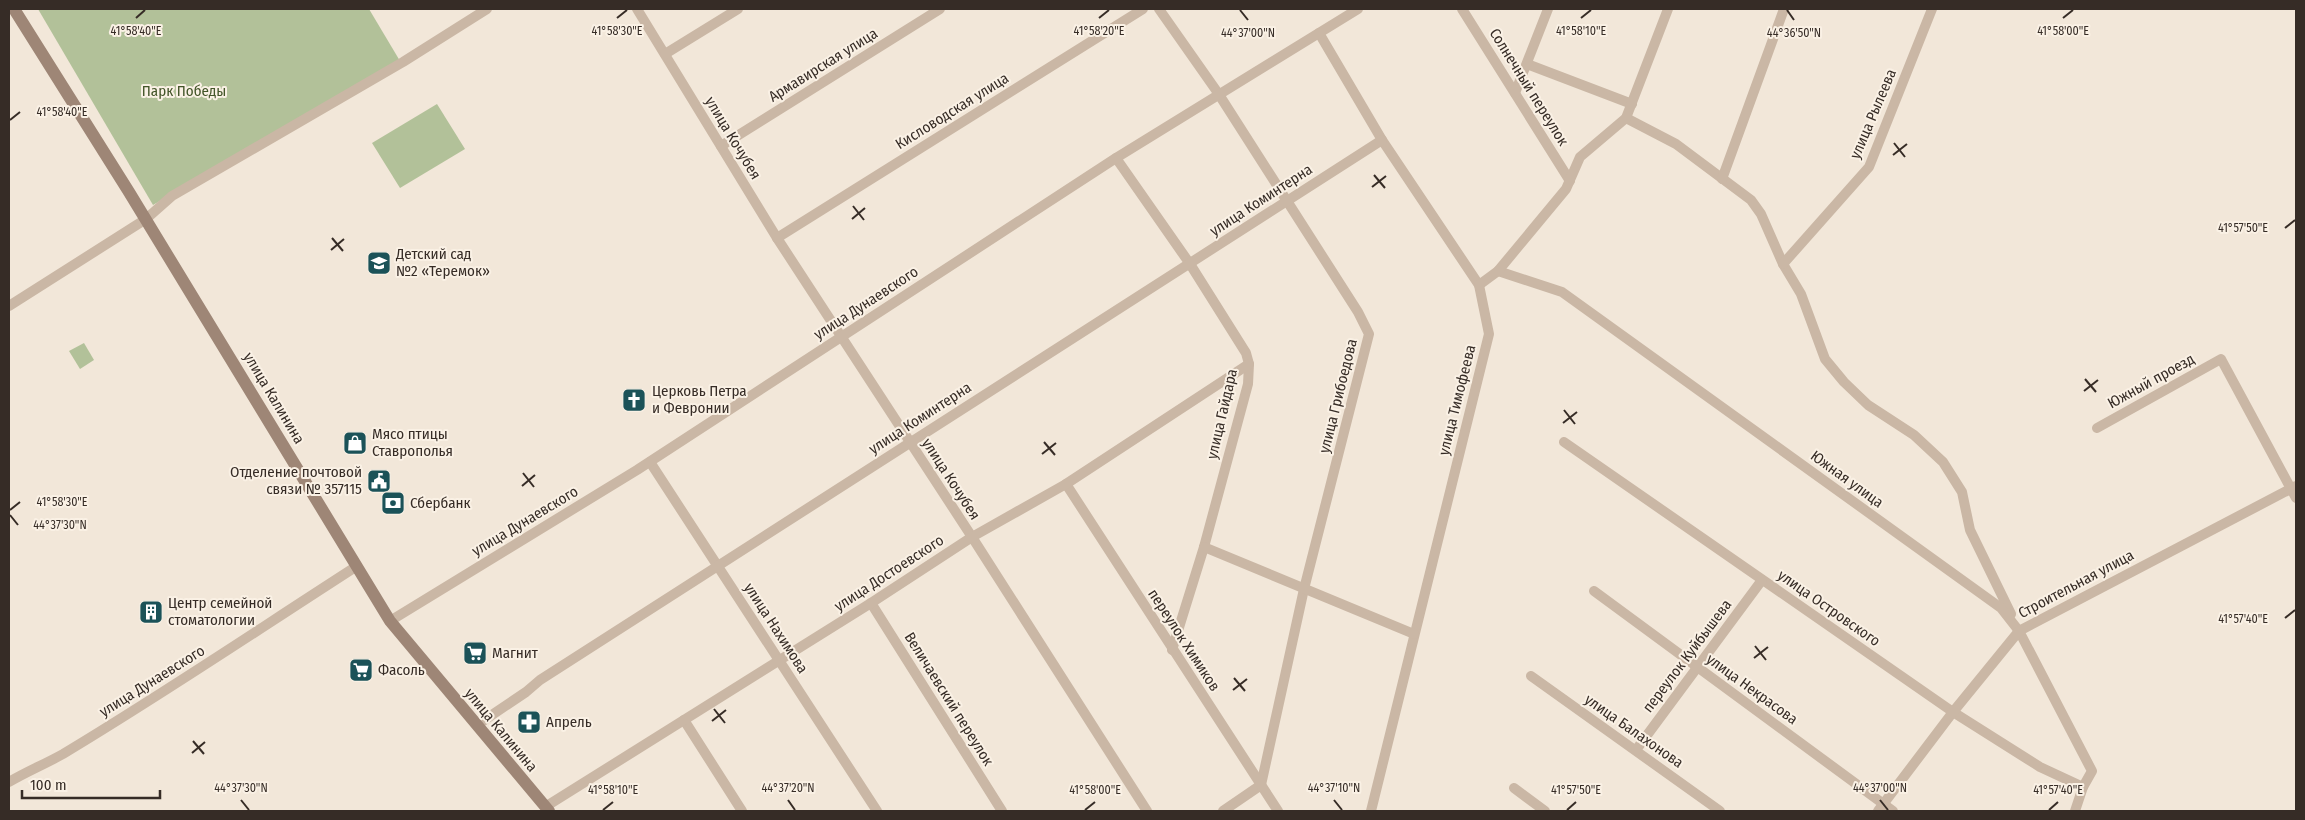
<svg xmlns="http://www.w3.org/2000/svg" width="2305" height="820" font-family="'Fira Sans Condensed',sans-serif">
<rect width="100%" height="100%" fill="#f2e7d9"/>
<g fill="#b2c199">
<polygon points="38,9 369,9 400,61 153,205"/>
<polygon points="437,104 465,149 400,188 372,143"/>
<polygon points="84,343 94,360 80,369 69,351"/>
</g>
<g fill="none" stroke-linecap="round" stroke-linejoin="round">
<g stroke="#cab7a5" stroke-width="10">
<polyline points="637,9 777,238 972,537 1147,811"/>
<polyline points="1159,9 1218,93 1358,312 1369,334 1304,589 1261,785 1223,811"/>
<polyline points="1462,9 1570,181"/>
<polyline points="1319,33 1382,140 1479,285 1489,334 1371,811"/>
<polyline points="665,54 738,9"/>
<polyline points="1527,64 1632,104"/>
<polyline points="1515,93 1548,9"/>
<polyline points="1626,118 1676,144 1751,200 1761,214 1783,264 1801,294 1825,359 1844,382 1868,405 1914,435 1943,462 1962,492 1970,530 2011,614"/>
<polyline points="721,146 940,9"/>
<polyline points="1116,158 1190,264 1246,353 1249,364 1248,384 1204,547 1172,650"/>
<polyline points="1722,179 1784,9"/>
<polyline points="777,238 1143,9"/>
<polyline points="1783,264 1869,167 1932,9"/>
<polyline points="1498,271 1562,292 2001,608 2019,631 2092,771 2083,787 2075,811"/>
<polyline points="1479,285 1498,271 1566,189 1580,157 1626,118 1668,9"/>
<polyline points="9,306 146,219 172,196 403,62 487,9"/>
<polyline points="2097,428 2221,359 2296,498"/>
<polyline points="1564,442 1953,712 2040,767 2083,787"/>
<polyline points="650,462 877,811"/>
<polyline points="1066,484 1278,811"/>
<polyline points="1204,547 1414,634"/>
<polyline points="1594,591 1893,811"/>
<polyline points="871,603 1002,811"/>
<polyline points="390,621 637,470 1116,158 1358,9"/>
<polyline points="1531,676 1720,811"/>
<polyline points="684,720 742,811"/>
<polyline points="477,725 526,692 540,680 1382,140"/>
<polyline points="1636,750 1762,580"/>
<path d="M9 782C26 772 45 764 63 754 163 694 259 629 357 566"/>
<polyline points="1514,788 1545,811"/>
<polyline points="545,807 871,603 972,537 1066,484 1249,364"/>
<polyline points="1878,811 1953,712 2019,631 2296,486"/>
</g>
<polyline stroke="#9e8676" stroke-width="12" points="14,9 129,192 390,621 549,811"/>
</g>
<path fill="none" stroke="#362c26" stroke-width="2" d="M1240 10 1248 20M1787 10 1794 20M136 18 145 10M617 18 627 10M1099 18 1109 10M1581 18 1591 10M2063 18 2073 10M10 120 20 112M1894 143 1905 157M1893 155 1907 144M1374 175 1385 188M1372 187 1386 176M853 206 864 220M852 219 865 208M2285 228 2295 220M332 238 343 251M331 250 344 239M2085 379 2096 392M2084 391 2098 380M1564 410 1575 424M1563 423 1577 412M1044 442 1055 455M1042 454 1056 443M523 473 534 487M522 486 535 475M10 510 20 502M10 515 18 525M2285 618 2295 610M1755 646 1766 660M1754 658 1768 647M1234 678 1245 691M1233 690 1247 679M714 709 725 723M712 721 726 710M193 741 204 754M192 753 205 742M241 800 249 810M788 800 795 810M1334 800 1342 810M1880 800 1888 810M603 810 613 802M1085 810 1095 802M1567 810 1576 802M2049 810 2058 802"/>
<defs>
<g id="school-square" transform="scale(1.25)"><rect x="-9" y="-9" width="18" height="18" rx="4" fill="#1b5258" stroke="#faf1e5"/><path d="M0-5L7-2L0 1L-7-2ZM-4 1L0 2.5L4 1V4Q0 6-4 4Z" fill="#fff"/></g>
<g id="church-square" transform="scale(1.25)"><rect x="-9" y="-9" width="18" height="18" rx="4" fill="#1b5258" stroke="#faf1e5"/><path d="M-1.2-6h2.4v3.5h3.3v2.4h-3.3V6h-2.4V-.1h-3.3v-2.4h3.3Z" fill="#fff"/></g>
<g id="shop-square" transform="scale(1.25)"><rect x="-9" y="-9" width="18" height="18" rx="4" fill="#1b5258" stroke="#faf1e5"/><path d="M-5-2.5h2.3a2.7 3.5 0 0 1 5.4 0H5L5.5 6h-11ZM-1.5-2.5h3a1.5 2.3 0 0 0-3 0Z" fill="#fff"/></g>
<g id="civic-square" transform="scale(1.25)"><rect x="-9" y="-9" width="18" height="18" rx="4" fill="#1b5258" stroke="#faf1e5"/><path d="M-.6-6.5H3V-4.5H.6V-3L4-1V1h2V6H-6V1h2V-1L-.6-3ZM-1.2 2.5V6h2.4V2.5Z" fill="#fff"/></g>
<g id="bank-square" transform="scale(1.25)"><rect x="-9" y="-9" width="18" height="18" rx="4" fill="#1b5258" stroke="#faf1e5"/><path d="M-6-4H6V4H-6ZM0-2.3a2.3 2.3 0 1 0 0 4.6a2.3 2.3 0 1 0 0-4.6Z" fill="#fff"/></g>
<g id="building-square" transform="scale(1.25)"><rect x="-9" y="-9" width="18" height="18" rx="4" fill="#1b5258" stroke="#faf1e5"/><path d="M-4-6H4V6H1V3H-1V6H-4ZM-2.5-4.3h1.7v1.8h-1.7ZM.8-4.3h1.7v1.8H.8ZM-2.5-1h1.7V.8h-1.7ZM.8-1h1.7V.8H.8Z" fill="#fff"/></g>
<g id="supermarket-square" transform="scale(1.25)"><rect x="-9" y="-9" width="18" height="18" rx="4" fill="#1b5258" stroke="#faf1e5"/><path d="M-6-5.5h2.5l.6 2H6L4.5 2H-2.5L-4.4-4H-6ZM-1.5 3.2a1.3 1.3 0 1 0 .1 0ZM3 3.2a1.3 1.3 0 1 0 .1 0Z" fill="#fff"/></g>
<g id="pharmacy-square" transform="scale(1.25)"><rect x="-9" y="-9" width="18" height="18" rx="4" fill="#1b5258" stroke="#faf1e5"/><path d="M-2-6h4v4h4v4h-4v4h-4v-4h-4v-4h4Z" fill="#fff"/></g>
</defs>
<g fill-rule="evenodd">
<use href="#school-square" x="379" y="263"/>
<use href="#church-square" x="634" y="400"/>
<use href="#shop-square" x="355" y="443"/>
<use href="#civic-square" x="379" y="481"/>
<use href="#bank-square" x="393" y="503"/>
<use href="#building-square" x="151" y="612"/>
<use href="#supermarket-square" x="475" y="653"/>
<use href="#supermarket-square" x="361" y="670"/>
<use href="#pharmacy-square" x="529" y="722"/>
</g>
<g text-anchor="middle" stroke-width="4" stroke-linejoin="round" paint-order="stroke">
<g font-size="15" fill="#362c26" stroke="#faf1e5">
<text transform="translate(823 65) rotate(-32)" y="5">Армавирская улица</text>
<text transform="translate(1529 87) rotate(58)" y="5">Солнечный переулок</text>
<text transform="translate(952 111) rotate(-32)" y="5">Кисловодская улица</text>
<text transform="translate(1873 114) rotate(-67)" y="5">улица Рылеева</text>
<text transform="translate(733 138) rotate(59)" y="5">улица Кочубея</text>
<text transform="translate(1261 200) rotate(-33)" y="5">улица Коминтерна</text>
<text transform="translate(866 303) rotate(-33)" y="5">улица Дунаевского</text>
<text transform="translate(2151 381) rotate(-29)" y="5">Южный проезд</text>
<text transform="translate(1338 396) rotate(-76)" y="5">улица Грибоедова</text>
<text transform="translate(274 398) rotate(59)" y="5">улица Калинина</text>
<text transform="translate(1457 400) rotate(-76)" y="5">улица Тимофеева</text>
<text transform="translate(1222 414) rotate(-77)" y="5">улица Гайдара</text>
<text transform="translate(920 418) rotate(-33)" y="5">улица Коминтерна</text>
<text transform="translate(951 479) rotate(57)" y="5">улица Кочубея</text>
<text transform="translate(1847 479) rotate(36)" y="5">Южная улица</text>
<text transform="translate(525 521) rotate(-31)" y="5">улица Дунаевского</text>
<text transform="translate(889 573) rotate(-33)" y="5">улица Достоевского</text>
<text transform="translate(2076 584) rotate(-28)" y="5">Строительная улица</text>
<text transform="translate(1829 608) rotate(35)" y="5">улица Островского</text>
<text transform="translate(776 628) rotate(57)" y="5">улица Нахимова</text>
<text transform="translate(1184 640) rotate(57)" y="5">переулок Химиков</text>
<text transform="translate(1687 656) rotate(-53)" y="5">переулок Куйбышева</text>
<text transform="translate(152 681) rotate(-32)" y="5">улица Дунаевского</text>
<text transform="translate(1752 689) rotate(36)" y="5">улица Некрасова</text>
<text transform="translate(949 699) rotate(58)" y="5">Величаевский переулок</text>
<text transform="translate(501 730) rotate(50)" y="5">улица Калинина</text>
<text transform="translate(1634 731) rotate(35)" y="5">улица Балахонова</text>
</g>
<g font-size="15" fill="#435529" stroke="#faf1e5">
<text x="184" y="96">Парк Победы</text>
</g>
<g font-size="15" fill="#362c26" stroke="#faf1e5" text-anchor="start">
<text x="396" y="259">Детский сад<tspan x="396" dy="17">№2 «Теремок»</tspan></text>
<text x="652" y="396">Церковь Петра<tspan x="652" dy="17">и Февронии</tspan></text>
<text x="372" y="439">Мясо птицы<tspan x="372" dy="17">Ставрополья</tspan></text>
<text x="362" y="477" text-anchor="end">Отделение почтовой<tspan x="362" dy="17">связи № 357115</tspan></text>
<text x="410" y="508">Сбербанк</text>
<text x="168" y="608">Центр cемейной<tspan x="168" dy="17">cтоматологии</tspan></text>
<text x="492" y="658">Магнит</text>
<text x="378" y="675">Фасоль</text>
<text x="546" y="727">Апрель</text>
</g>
</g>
<g font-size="12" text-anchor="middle" fill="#362c26" stroke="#faf1e5" stroke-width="4" stroke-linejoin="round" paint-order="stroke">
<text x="136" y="35">41°58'40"E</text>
<text x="617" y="35">41°58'30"E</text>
<text x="1099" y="35">41°58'20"E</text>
<text x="1581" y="35">41°58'10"E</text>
<text x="2063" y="35">41°58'00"E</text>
<text x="1794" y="37">44°36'50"N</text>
<text x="1248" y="37">44°37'00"N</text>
<text x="62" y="116">41°58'40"E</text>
<text x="2243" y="232">41°57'50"E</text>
<text x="62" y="506">41°58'30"E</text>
<text x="60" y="529">44°37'30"N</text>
<text x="2243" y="623">41°57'40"E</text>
<text x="241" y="792">44°37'30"N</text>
<text x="788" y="792">44°37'20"N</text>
<text x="1334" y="792">44°37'10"N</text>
<text x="1880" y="792">44°37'00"N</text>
<text x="613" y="794">41°58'10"E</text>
<text x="1095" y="794">41°58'00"E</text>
<text x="1576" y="794">41°57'50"E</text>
<text x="2058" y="794">41°57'40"E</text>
</g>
<rect width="2305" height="820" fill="none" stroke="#362c26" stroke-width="20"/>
<path d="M22 790v8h138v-8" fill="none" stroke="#362c26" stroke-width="2.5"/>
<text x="30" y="790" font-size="15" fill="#362c26" stroke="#faf1e5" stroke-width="4" paint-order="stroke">100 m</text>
</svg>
